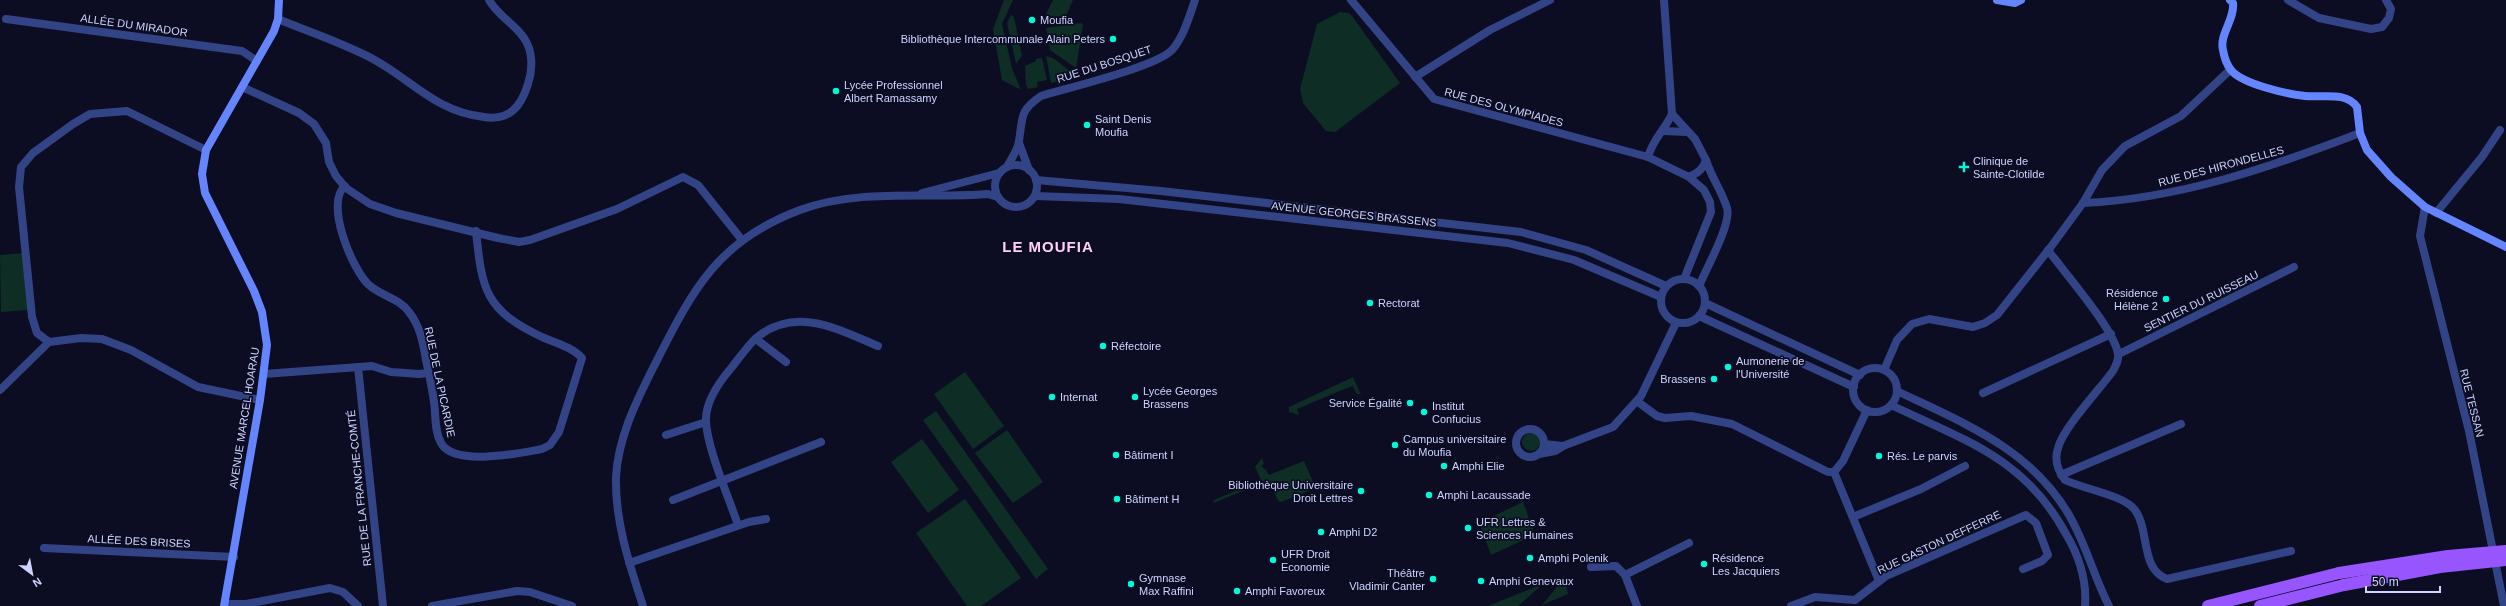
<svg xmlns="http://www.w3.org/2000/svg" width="2506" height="606" font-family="Helvetica,sans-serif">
<rect width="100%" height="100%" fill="#0c0d23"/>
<g fill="#0e2d25">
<polygon points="1004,0 1013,0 1002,24 1012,68 1021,90 1002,80 993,29"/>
<polygon points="1053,0 1073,0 1065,18 1050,21 1051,16 1046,14"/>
<polygon points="1340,12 1349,13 1352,16 1400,83 1335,132 1326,131 1303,103 1300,89 1317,24"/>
<polygon points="1011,15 1014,17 1022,56 1016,64 1007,23"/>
<polygon points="1081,23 1083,25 1076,68 1050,50 1046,28"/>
<polygon points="1046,56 1053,58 1070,71 1067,79 1051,83"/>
<polygon points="1042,58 1047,80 1037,82 1038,87 1028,89 1026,85 1025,66 1036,61 1036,59"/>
<polygon points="25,253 28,310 1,312 0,255"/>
<polygon points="965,372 1004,426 973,449 934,394"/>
<polygon points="1353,377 1361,395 1356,393 1353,386 1347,388 1297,409 1299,415 1289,412 1289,407"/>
<polygon points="936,411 1048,569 1036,579 923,420"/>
<polygon points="1007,430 1043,482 1013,503 975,453"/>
<circle cx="1531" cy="442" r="9"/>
<polygon points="922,439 959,490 928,513 891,462"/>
<polygon points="1262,458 1264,464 1261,466 1266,470 1269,475 1304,461 1316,488 1281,502 1278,501 1271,485 1263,483 1213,503 1214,500 1261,480 1255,467"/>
<polygon points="965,499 1021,578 981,606 967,606 916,533"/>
<polygon points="1523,502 1535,535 1491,555 1479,523"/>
<polygon points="1564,575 1568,594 1542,605 1561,582"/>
<polygon points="1543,584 1518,606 1488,606"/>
</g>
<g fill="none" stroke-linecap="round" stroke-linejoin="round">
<g stroke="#334486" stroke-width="8">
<polyline points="1351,0 1434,99 1648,157 1689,177 1704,190 1710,202 1711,212 1684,279"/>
<polyline points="2288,0 2319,18 2371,29 2382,27 2389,18 2391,9 2386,0"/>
<polyline points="6,19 242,51 257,61"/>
<path d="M278 19C309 32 343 43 373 59 412 80 436 112 484 117 509 121 521 107 528 84 533 69 533 51 524 38 515 24 498 16 489 0"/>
<polyline points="1415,77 1490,30 1550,0"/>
<polyline points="242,87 299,113 314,124 326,143 329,162 336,176 346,188 370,204 396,213 498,238 519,242 530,240 617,209 683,177 698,185 742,240"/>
<path d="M1672 114 1695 139 1706 160C1703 169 1698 173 1689 177"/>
<polyline points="1664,131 1687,132"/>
<polyline points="1019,143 1029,170"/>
<polyline points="206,150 127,111 90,114 73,124 33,153 21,167 19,187 32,317 37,333 49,342 81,338 102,339 131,350 198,387 260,400"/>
<path d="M1648 157C1652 141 1665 129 1672 114L1664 0"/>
<path d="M1007 167C1011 159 1018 150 1019 141 1023 117 1019 111 1041 96 1067 88 1156 67 1172 50 1184 36 1189 17 1195 0"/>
<path d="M345 186C324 203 353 271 369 285 381 296 399 298 409 312 420 326 423 342 426 360 429 374 432 387 434 402 436 415 434 430 441 443 454 467 520 453 542 449L550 445 559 432 582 358C572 347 556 343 542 337 485 310 482 290 476 231"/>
<path d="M2083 203C2179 199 2271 167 2360 133"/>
<polyline points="2425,207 2420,236 2469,431 2504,606"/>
<polyline points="2436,213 2482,157 2500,130"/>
<path d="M2048 250C2064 272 2115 330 2118 354 2119 360 2116 365 2113 371 2099 390 2063 428 2058 448 2054 460 2058 471 2065 480 2083 489 2124 495 2135 510 2150 531 2140 569 2167 579L2291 551"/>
<path d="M1699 286C1706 269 1732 223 1727 208 1722 191 1711 177 1706 160"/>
<polyline points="756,339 786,362"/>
<polyline points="2119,354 2294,267"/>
<polyline points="358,367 383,606"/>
<polyline points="1884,370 1897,340 1912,324 1929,319 1973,327 1985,323 1997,315 2050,248 2083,203 2102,170 2125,146 2181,116 2230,70"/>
<polyline points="264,374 372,366 391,372 419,374 428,373"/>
<polyline points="0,390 49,342"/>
<polyline points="1983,393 2111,334"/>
<polyline points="1638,402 1657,416 1665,418 1691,416 1732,424 1828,472 1834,472"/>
<circle cx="1530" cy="443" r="14"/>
<polyline points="666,435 706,422"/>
<polyline points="1544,444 1563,446"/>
<polyline points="1539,454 1555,451 1563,446 1613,427 1641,396 1676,323"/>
<polyline points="1834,472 1879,581"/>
<polyline points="1834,472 1843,461 1867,410"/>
<polyline points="2061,475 2181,424"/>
<polyline points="673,500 821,442"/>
<polyline points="1853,517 1921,489 1965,466"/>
<path d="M738 525C729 498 707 448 706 421 705 401 720 381 732 367 739 358 747 347 755 339 794 305 838 329 878 346"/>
<polyline points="44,548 234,557"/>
<polyline points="629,563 749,522 766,519"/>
<polyline points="1591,567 1616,566 1625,575 1689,543"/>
<polyline points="1625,575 1637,606"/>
<polyline points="225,604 246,604 330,588 343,592 358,606"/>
<polyline points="432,606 517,591 530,592 572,606"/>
<polyline points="1791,606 1815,597 1855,600 1886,576 2026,515 2036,523 2048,555 2042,561 2023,569"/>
</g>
<g stroke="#334486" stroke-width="8">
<circle cx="1016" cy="186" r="21"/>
<polyline points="1036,180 1161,191 1521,232 1586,250 1666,286"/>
<polyline points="922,193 999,173"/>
<polyline points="1035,196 1119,199 1508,243 1574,260 1661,297"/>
<circle cx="1683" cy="301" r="22"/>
<polyline points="1705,303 1860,375"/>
<polyline points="1699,316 1854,387"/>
<circle cx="1875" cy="390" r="22"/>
<path d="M1897 391C1963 423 2030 448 2069 515 2086 544 2094 577 2109 606"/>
<path d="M1891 405C1964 440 2025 458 2066 534 2079 556 2087 580 2085 606"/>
<path d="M643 606C629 563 615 522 616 477 618 439 635 404 652 370 691 294 714 242 800 210 859 188 927 199 988 194L998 197"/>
</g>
<g stroke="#6585ff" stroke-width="8">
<polyline points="1997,0 2015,3 2021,0"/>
<path d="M2230 0 2233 3C2235 19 2219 35 2223 50 2224 56 2227 65 2231 70 2242 84 2287 94 2305 96 2322 98 2346 91 2357 107L2360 133 2367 150 2391 177 2425 207 2506 247"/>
<polyline points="224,606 260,400 267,345 262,312 254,291 205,193 202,174 206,150 274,31 278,19 279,0"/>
</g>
<g stroke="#9755ff" stroke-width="12">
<polyline points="2208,606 2339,573"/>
<polyline points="2260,606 2344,585"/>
</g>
<g stroke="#9755ff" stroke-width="12">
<polyline points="2339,573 2448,556 2506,551"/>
<polyline points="2344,585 2440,567 2506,560"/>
</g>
</g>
<g fill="#00f9d7" stroke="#0c0d23" stroke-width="1.5">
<circle cx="1032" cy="20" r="4"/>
<circle cx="1113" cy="39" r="4"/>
<circle cx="836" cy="91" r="4"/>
<circle cx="1087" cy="125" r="4"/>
<path d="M1962 161h4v4h4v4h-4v4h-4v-4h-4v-4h4z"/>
<circle cx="2166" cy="299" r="4"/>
<circle cx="1370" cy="303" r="4"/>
<circle cx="1103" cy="346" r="4"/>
<circle cx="1728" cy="367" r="4"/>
<circle cx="1714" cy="379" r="4"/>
<circle cx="1052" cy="397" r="4"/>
<circle cx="1135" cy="397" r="4"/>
<circle cx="1410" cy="403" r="4"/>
<circle cx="1424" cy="412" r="4"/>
<circle cx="1395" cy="445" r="4"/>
<circle cx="1116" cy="455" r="4"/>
<circle cx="1879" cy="456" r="4"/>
<circle cx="1444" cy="466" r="4"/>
<circle cx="1361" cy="491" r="4"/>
<circle cx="1429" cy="495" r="4"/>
<circle cx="1117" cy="499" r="4"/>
<circle cx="1468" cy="528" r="4"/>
<circle cx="1321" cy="532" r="4"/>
<circle cx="1530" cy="558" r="4"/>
<circle cx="1273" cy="560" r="4"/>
<circle cx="1704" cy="564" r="4"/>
<circle cx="1433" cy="579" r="4"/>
<circle cx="1481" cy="581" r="4"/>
<circle cx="1131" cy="584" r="4"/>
<circle cx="1237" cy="591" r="4"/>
</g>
<g text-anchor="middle" stroke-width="3.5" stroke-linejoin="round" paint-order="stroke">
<g font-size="11" fill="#ced4ff" stroke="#0c0d23" text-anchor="start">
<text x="1040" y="24">Moufia</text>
<text x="1105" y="43" text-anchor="end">Bibliothèque Intercommunale Alain Peters</text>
<text x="844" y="89">Lycée Professionnel<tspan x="844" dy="13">Albert Ramassamy</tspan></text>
<text x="1095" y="123">Saint Denis<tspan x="1095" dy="13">Moufia</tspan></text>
<text x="1973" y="165">Clinique de<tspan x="1973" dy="13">Sainte-Clotilde</tspan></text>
<text x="2158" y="297" text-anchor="end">Résidence<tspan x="2158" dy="13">Hélène 2</tspan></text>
<text x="1378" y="307">Rectorat</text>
<text x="1111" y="350">Réfectoire</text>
<text x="1736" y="365">Aumonerie de<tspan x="1736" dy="13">l'Université</tspan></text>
<text x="1706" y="383" text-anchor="end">Brassens</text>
<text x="1143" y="395">Lycée Georges<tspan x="1143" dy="13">Brassens</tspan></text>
<text x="1060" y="401">Internat</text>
<text x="1402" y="407" text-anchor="end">Service Égalité</text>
<text x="1432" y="410">Institut<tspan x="1432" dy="13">Confucius</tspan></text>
<text x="1403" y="443">Campus universitaire<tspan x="1403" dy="13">du Moufia</tspan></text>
<text x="1124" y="459">Bâtiment I</text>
<text x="1887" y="460">Rés. Le parvis</text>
<text x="1452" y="470">Amphi Elie</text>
<text x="1353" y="489" text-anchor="end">Bibliothèque Universitaire<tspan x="1353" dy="13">Droit Lettres</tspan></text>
<text x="1437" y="499">Amphi Lacaussade</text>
<text x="1125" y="503">Bâtiment H</text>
<text x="1476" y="526">UFR Lettres &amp;<tspan x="1476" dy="13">Sciences Humaines</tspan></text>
<text x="1329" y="536">Amphi D2</text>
<text x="1281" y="558">UFR Droit<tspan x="1281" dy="13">Economie</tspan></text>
<text x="1538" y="562">Amphi Polenik</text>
<text x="1712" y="562">Résidence<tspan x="1712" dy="13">Les Jacquiers</tspan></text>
<text x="1425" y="577" text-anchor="end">Théâtre<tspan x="1425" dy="13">Vladimir Canter</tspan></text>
<text x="1139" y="582">Gymnase<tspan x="1139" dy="13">Max Raffini</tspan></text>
<text x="1489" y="585">Amphi Genevaux</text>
<text x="1245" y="595">Amphi Favoreux</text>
</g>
<g font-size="11" fill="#ced4ff" stroke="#0c0d23">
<text transform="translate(134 25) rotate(8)" y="4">ALLÉE DU MIRADOR</text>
<text transform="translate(1104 64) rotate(-18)" y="4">RUE DU BOSQUET</text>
<text transform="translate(1504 107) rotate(15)" y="4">RUE DES OLYMPIADES</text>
<text transform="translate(2221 166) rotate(-15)" y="4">RUE DES HIRONDELLES</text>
<text transform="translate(1354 214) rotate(6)" y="4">AVENUE GEORGES BRASSENS</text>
<text transform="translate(2201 301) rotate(-26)" y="4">SENTIER DU RUISSEAU</text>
<text transform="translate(440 382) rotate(78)" y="4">RUE DE LA PICARDIE</text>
<text transform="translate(2472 403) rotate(76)" y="4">RUE TESSAN</text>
<text transform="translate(244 418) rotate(-81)" y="4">AVENUE MARCEL HOARAU</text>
<text transform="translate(359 488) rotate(-96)" y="4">RUE DE LA FRANCHE-COMTÉ</text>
<text transform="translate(139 541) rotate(3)" y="4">ALLÉE DES BRISES</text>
<text transform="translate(1939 542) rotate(-25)" y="4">RUE GASTON DEFFERRE</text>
</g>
<g font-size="15" font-weight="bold" letter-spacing="1" fill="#ffd0f9" stroke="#0c0d23">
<text x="1048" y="252">LE MOUFIA</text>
</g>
</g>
<g transform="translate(32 574) rotate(148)" stroke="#0c0d23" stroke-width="3" paint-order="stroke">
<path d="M0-3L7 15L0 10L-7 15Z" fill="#ced4ff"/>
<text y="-6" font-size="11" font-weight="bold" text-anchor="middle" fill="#ced4ff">N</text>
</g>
<path d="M2366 586v6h74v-6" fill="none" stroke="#ced4ff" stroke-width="2"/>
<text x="2372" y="586" font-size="12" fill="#ced4ff" stroke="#0c0d23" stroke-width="3" paint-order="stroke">50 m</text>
</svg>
